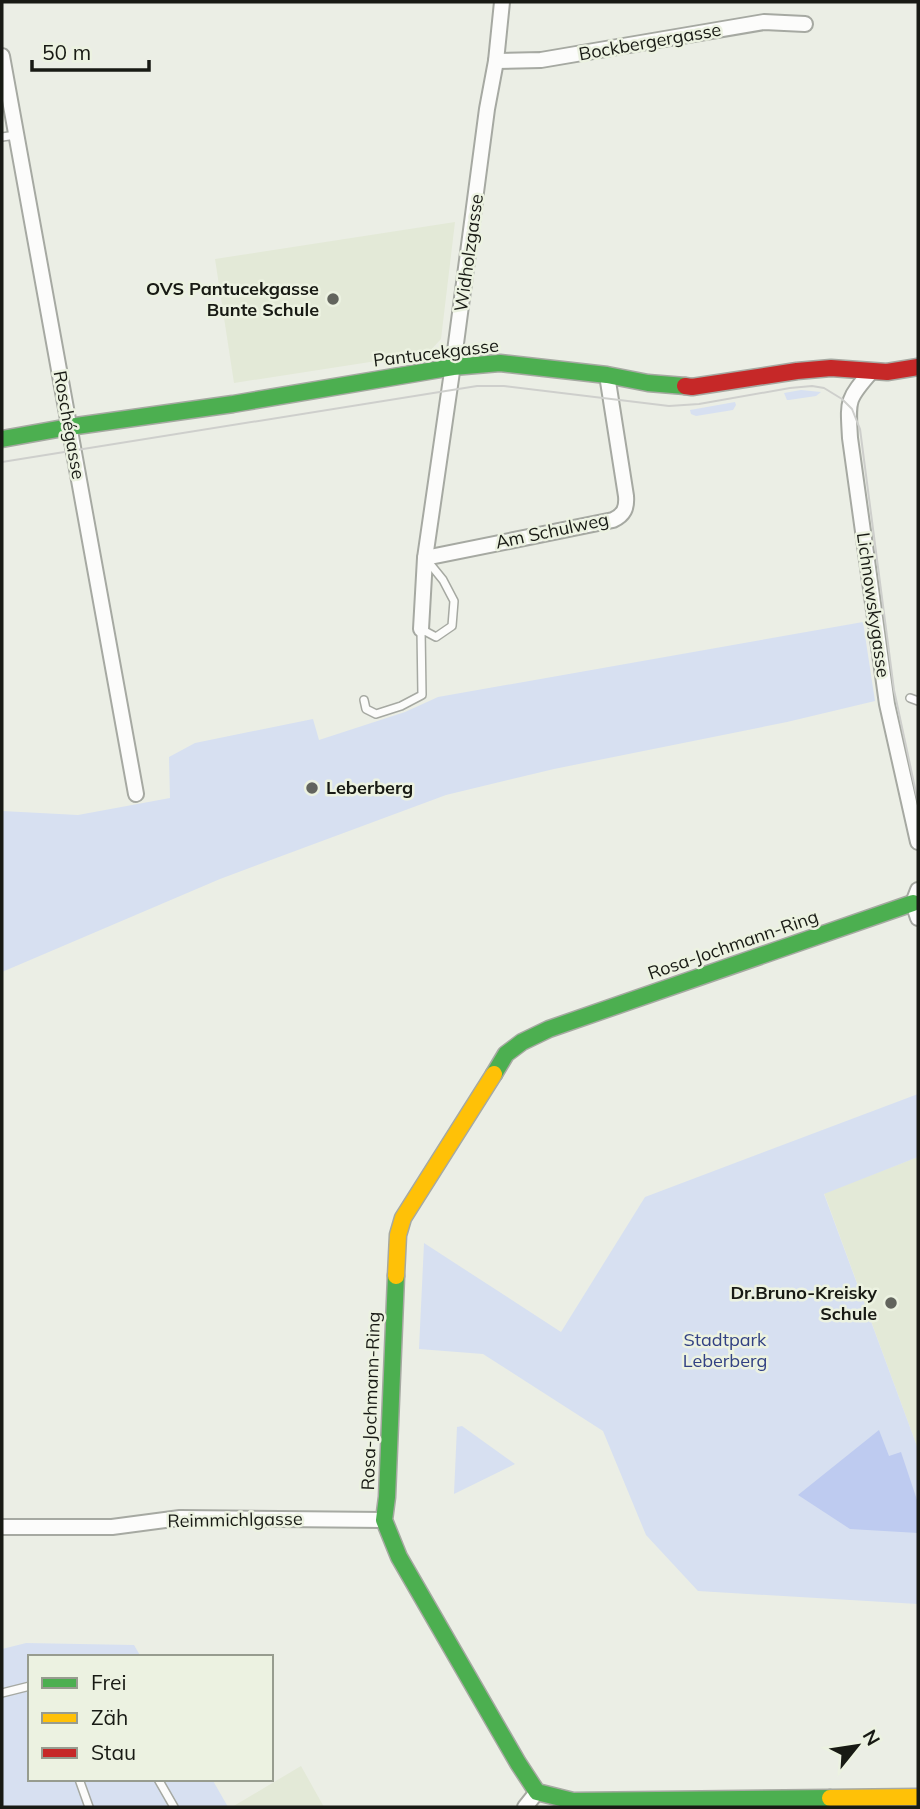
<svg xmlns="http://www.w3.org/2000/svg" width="920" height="1809" font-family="Mulish,sans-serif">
<rect width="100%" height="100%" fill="#ebeee5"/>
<g fill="#e3e9d7">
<polygon points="455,222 441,339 428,353 234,383 215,259"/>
<polygon points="918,1157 918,1449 824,1193"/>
<polygon points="301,1766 324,1807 232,1807"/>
</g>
<g fill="#d7e0f1">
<polygon points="801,390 821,392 816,396 789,400 787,400 784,393"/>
<polygon points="735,402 736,405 733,410 696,416 691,414 690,410"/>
<polygon points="863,622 875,701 787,722 554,769 446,795 220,879 2,972 2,811 78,815 170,798 169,757 195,743 313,719 319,740 405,712 438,697"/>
<polygon points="918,1094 918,1157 824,1194 918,1449 918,1604 698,1591 646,1535 603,1431 483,1354 419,1349 424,1243 561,1332 645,1197"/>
<polygon points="462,1426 515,1464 454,1494 457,1427"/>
<polygon points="26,1643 134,1645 141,1657 30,1657 30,1779 212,1779 228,1807 2,1807 2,1649"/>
</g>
<polygon fill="#becbf0" points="879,1430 889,1456 901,1452 918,1503 918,1533 850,1529 798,1495"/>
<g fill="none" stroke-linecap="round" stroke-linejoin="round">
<g stroke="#a6a9a2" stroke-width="10">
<g id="lane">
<polyline points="2,137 16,135"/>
<polyline points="910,698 918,701"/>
<polyline points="364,700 366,709 376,714 401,706 422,695 421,629 436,637 452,626 454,601 443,580 426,559"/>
<polyline points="2,1693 30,1686"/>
<polyline points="79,1779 89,1807"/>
<polyline points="158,1779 174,1807"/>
</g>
</g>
<g stroke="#a6a9a2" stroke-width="18">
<g id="street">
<polyline points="2,56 136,794"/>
<polyline points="496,61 541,60 764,22 805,24"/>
<path d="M871 372C846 400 848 401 850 438L887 704 918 842"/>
<path d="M425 558 613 520C624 515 627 508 626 496L607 375"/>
<polyline points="421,629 425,558 455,351 487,109 496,61 502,2"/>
<polyline points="918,890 913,903 918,918"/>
<polyline points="2,1527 112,1527 180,1518 384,1520"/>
<polyline points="525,1807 537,1792"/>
</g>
</g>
<g stroke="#a6a9a2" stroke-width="19">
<g id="fast">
<polyline points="2,439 69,427 233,404 453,367 500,363 607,375 648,383 685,386"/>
<polyline points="494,1074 506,1054 522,1042 549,1029 913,903"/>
<polyline points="396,1276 387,1497 384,1520 399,1557 518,1763 537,1792 573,1801 830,1798"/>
</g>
</g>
<g stroke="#a6a9a2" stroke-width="19">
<g id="slow">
<polyline points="396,1276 398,1235 403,1218 494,1074"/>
<polyline points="830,1798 918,1797"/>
</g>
</g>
<g stroke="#a6a9a2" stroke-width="19">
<polyline id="jam" points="685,386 692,387 797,371 831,368 887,372 918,367"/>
</g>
<use href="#lane" stroke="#fcfcfb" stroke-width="7"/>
<use href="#street" stroke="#fcfcfb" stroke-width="14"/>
<use href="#fast" stroke="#4caf50" stroke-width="16"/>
<use href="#slow" stroke="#ffc107" stroke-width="16"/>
<use href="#jam" stroke="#c62828" stroke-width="16"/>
<polyline stroke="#cecfcc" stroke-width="2" points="2,462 477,386 504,386 669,406 699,404 790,388 812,386 824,388 842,399 852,409 860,429 894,690 918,802"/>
</g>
<g fill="#62645d" stroke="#ecf2e1" stroke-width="2.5">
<circle cx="333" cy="299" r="7"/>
<circle cx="312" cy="788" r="7"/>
<circle cx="891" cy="1303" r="7"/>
</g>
<g text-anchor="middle" stroke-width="5" stroke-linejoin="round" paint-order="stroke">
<g font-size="18" fill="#181a14" stroke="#ecf2e1">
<text transform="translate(650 42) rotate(-10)" y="6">Bockbergergasse</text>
<text transform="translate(469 253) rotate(-82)" y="6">Widholzgasse</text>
<text transform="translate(436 353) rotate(-7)" y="6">Pantucekgasse</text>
<text transform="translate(69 425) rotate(80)" y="6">Roschégasse</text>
<text transform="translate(552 531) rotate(-12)" y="6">Am Schulweg</text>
<text transform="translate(873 605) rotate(82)" y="6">Lichnowskygasse</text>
<text transform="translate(733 945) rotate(-19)" y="6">Rosa-Jochmann-Ring</text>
<text transform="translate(371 1401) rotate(-88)" y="6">Rosa-Jochmann-Ring</text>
<text transform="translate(235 1520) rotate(-1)" y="6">Reimmichlgasse</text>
</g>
<g font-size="18" font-weight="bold" fill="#181a14" stroke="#ecf2e1" text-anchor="end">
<text x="319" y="295">OVS Pantucekgasse<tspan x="319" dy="21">Bunte Schule</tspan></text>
<text x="326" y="794" text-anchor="start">Leberberg</text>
<text x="877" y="1299">Dr.Bruno-Kreisky<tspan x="877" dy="21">Schule</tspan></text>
</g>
<g font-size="18" fill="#324183" stroke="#ecf2e1">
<text x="725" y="1346">Stadtpark<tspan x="725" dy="21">Leberberg</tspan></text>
</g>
</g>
<rect width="920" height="1809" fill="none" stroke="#181a14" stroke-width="7"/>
<rect x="28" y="1655" width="245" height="126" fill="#ecf2e1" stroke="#979c8f" stroke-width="2"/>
<rect x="42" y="1678" width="35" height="10" fill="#4caf50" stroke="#979c8f" stroke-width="2"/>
<text x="91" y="1690" font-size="21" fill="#181a14">Frei</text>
<rect x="42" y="1713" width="35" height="10" fill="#ffc107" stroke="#979c8f" stroke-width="2"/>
<text x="91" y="1725" font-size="21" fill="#181a14">Zäh</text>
<rect x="42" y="1748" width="35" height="10" fill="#c62828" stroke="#979c8f" stroke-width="2"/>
<text x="91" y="1760" font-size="21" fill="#181a14">Stau</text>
<g transform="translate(857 1746) rotate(60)" stroke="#ecf2e1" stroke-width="5" paint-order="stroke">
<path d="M0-5L12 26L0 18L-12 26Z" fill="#181a14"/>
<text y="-10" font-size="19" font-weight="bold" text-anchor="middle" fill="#181a14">N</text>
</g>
<path d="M32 60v10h117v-10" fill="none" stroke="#181a14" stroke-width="3.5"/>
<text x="42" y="60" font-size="21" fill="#181a14" stroke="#ecf2e1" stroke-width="5" paint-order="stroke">50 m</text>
</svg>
